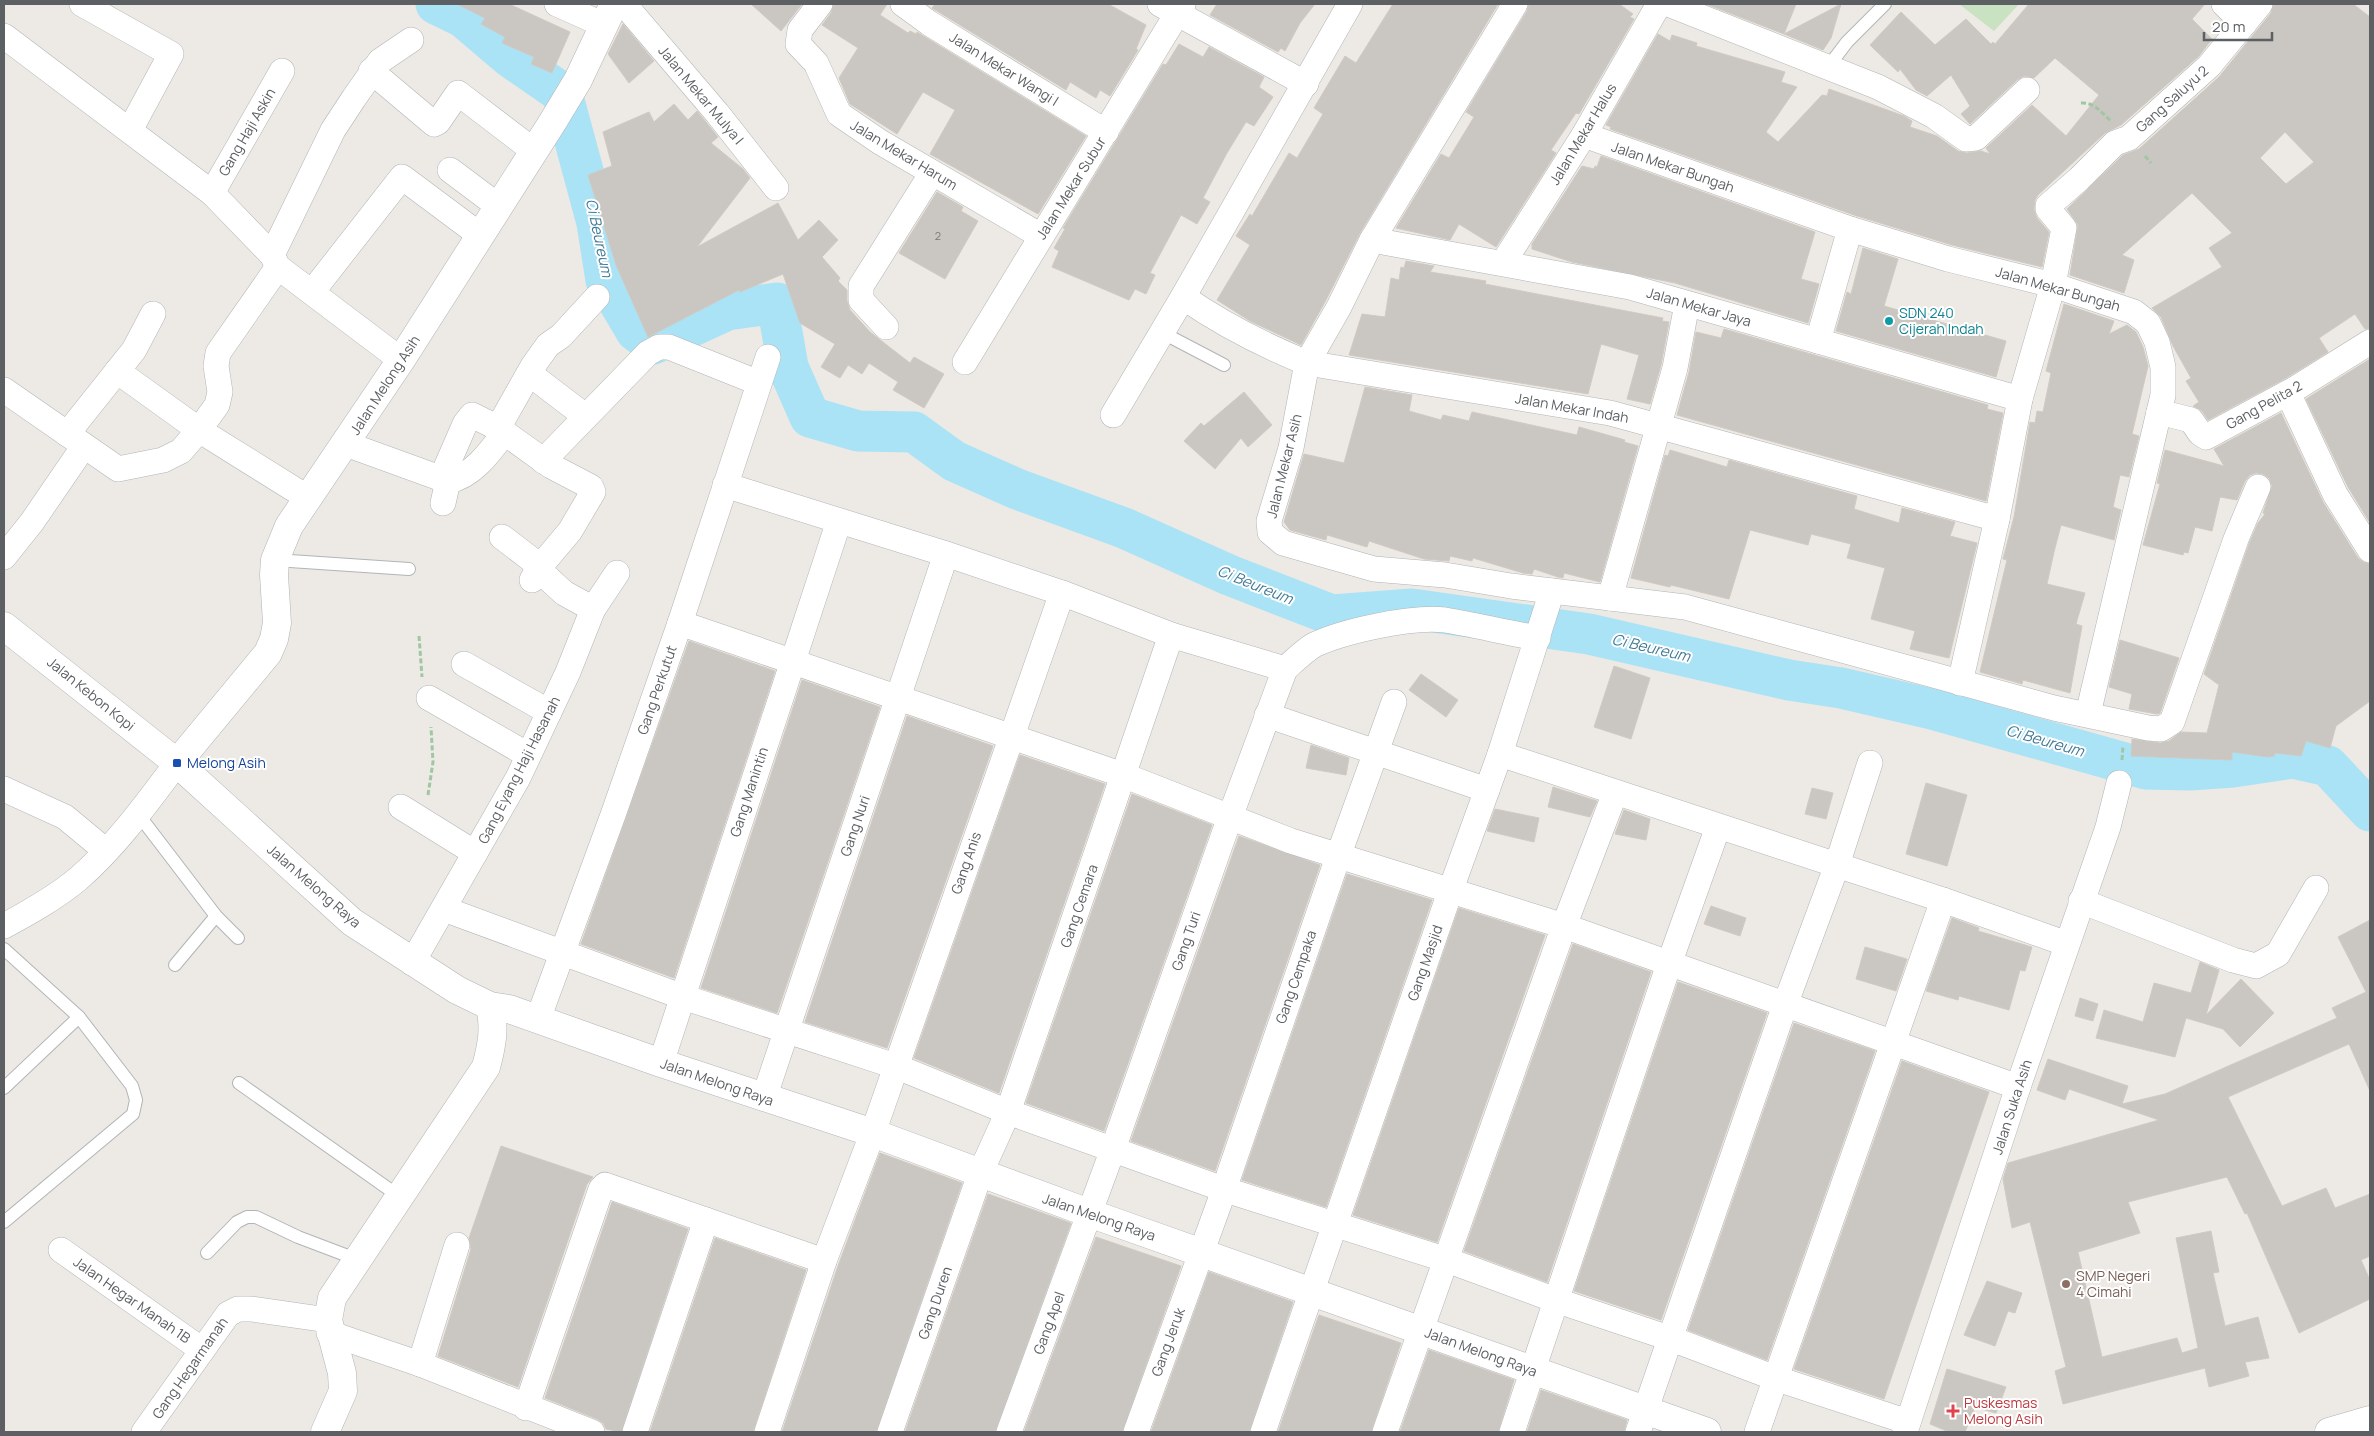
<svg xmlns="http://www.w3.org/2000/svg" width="2374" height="1436" font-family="Manrope,sans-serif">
<rect width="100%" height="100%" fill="#ede9e4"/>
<polygon fill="#c8e2c2" points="1959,4 2019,4 1994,31"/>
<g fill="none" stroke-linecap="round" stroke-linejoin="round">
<polyline stroke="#aae3f6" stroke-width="41" points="436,4 463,17 510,57 562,93 597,223 606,280 636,331 653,344 727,310 777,303 788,367 810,417 858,431 914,432 954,461 1017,489 1124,528 1229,575 1332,615 1412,609 1589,634 1789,680 1841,688 1932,709 2146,769 2190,770 2233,767 2293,758 2328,766 2370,811"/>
</g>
<g fill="#cac6c2" stroke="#d1cac2" fill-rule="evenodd">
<polygon points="457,4 509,4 570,32 552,73 531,64 534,57 502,43 505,37 481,24 485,18"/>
<polygon points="751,4 802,4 781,31"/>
<polygon points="834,4 887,4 880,15 908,33 910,31 916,34 917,32 1086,136 1038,214 930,154 955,110 923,92 897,134 850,104 839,78 858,48 822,25 831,13"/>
<polygon points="935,4 1108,4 1146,25 1136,49 1138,50 1110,96 1100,90 1096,98 1070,82 1066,90 937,11 932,8"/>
<polygon points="1217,4 1315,4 1300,23 1285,51 1281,48 1278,52 1210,15"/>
<polygon points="1393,4 1498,4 1360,233 1326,300 1301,345 1250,321 1217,300 1250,245 1236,236 1250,214 1252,216 1289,153 1297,158 1323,114 1314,108 1345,56 1356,63"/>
<polygon points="1529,4 1619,4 1633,14 1630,17 1634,19 1579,114 1576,113 1551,150 1556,153 1496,247 1459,224 1450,240 1396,228 1441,154 1449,158 1474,117 1466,112 1527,11"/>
<polygon points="1706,4 1796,4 1784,34"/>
<polygon points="1841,4 1831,38 1823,50 1784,34"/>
<polygon points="2029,4 2205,4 2192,19 2212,39 2199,56 2121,125 2105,133 2038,195 2035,200 2034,210 2037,218 2049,232 2042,267 1952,245 1854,215 1610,129 1611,127 1606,125 1658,34 1670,41 1672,35 1697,43 1696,46 1785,72 1781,82 1797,87 1766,132 1778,142 1822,95 1827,96 1829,89 1904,116 1912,121 1910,127 1937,136 1958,151 1967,153 1981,151 1990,154 1986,148 2032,105 2066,136 2099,95 2055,58 2034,78 2024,76 2017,80 1970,124 1961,114 1970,106 1951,75 1927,96 1916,90 1900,69 1898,72 1870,45 1901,12 1935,45 1966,19 1991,44 1993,42 1995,44"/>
<path d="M2274 4H2353L2370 17V328L2365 329 2355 314 2319 338 2328 352 2286 378 2208 420 2202 411 2193 406 2199 402 2186 381 2191 378 2173 346 2161 317 2152 308 2222 267 2209 248 2232 233 2192 193 2122 255 2134 260 2124 293 2070 275 2078 225 2067 209 2123 155 2139 149 2219 77 2271 13ZM2285 132 2314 162 2286 184 2260 158Z"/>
<polygon points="623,24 654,61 629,83 608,54"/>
<polygon points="1179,44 1203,57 1209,47 1264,77 1259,87 1273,97 1254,126 1246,122 1227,153 1203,198 1210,202 1197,224 1181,215 1150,273 1155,275 1146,294 1135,289 1129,300 1052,267 1059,251 1054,248 1065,229 1063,228 1163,64 1166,65"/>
<polygon points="674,104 688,120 697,111 718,137 711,143 743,169 750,178 697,247 778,203 798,240 819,220 838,240 822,257 840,278 838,281 847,290 847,301 850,310 870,332 910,363 914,357 944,374 924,408 893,390 898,382 869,363 862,374 848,365 840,378 821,367 835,344 800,323 783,274 740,292 739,290 648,337 616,265 588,175 612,166 603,132 649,112 654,122"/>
<polygon points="1601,156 1815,232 1801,279 1819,284 1808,323 1675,283 1572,262 1532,249 1532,244 1582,166 1594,169 1595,166 1597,167"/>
<polygon points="937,192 963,207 961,211 978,221 945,279 899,253"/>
<polygon points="1863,248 1898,259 1884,306 2006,341 1996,377 1836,331 1847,292 1851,294"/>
<polygon points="1406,261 1434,266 1430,272 1486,281 1485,284 1663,318 1662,321 1669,322 1661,365 1650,404 1627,399 1639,355 1601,344 1588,394 1349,355 1362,314 1385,317 1391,278 1399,280 1401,267 1404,268"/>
<polygon points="2064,304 2114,321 2109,334 2127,325 2136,332 2143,347 2148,366 2132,434 2139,436 2129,477 2120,475 2113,507 2121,510 2114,540 2061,525 2054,552 2047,584 2085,593 2076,624 2082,626 2070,693 2023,680 2022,684 1980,672 2007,560 2003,559 2014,517 2030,422 2035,423 2037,411 2043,412 2051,373 2046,371"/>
<polygon points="1724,329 1988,405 1987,409 2003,413 1986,501 1677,415 1689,372 1696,332 1721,338"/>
<polygon points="2370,359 2370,523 2348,487 2306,399"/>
<polygon points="1365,387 1412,395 1409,411 1441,420 1443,415 1469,421 1472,412 1577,435 1579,427 1625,440 1624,442 1638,446 1600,582 1564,573 1563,578 1558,577 1534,569 1532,574 1523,573 1473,558 1472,561 1450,556 1449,561 1424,559 1369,541 1367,547 1327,535 1326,540 1290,530 1284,522 1304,454 1344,463"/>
<polygon points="1244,392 1272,425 1248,447 1241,438 1215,469 1184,441 1201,423 1204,426"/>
<polygon points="2281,413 2323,502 2358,558 2363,562 2370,564 2370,701 2336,726 2330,748 2306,741 2301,756 2275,753 2274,756 2268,757 2232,752 2232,760 2131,756 2132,739 2160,743 2169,741 2181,732 2207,733 2219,685 2204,674 2249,544 2258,523 2265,514 2263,513 2272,486 2269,478 2263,474 2256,473 2250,475 2245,481 2237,500 2220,497 2212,531 2195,527 2188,553 2184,552 2183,555 2143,545 2160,484 2157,483 2165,450 2224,466 2214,449"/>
<polygon points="1670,450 1727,467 1729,460 1857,496 1854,509 1899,523 1902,508 1955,522 1950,536 1977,543 1949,658 1910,649 1915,631 1871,619 1885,568 1847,558 1851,544 1811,534 1808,545 1750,530 1729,599 1671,585 1670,587 1631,578 1665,455 1668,456"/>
<polygon points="2120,640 2179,658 2160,713 2157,714 2129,709 2132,694 2109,687"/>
<polygon points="689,641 775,671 674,978 581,944"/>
<polygon points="1614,666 1650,678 1631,739 1594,727"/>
<polygon points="1421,674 1458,700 1446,717 1409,690"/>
<polygon points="802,680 880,707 777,1013 701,988"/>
<polygon points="907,716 993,746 887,1048 805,1022"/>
<polygon points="1311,745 1349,758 1346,775 1306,768"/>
<polygon points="1020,755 1105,784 999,1093 914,1058"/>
<polygon points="1926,783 1967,795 1947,866 1906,854"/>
<polygon points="1553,787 1597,801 1590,817 1548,807"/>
<polygon points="1812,788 1833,793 1826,819 1805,814"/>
<polygon points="1132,794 1212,825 1104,1131 1026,1103"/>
<polygon points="1495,809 1539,818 1534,842 1487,831"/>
<polygon points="1624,810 1650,819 1646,840 1615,834"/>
<polygon points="1239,836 1320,865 1215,1171 1131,1141"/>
<polygon points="1347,874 1432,900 1326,1207 1242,1180"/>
<polygon points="1711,906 1746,918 1740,936 1704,924"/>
<polygon points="1459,908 1545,935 1437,1242 1353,1215"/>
<polygon points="1952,918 1979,928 1978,931 2032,947 2025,971 2020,970 2009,1010 1959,996 1958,1000 1926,991"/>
<polygon points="2370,920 2370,1091 2349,1044 2228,1097 2282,1206 2326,1188 2335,1208 2370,1194 2370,1256 2361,1260 2370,1280 2370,1299 2299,1333 2247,1213 2245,1214 2227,1177 2128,1202 2140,1233 2078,1252 2102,1357 2177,1338 2182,1353 2198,1348 2176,1238 2211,1231 2219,1272 2213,1273 2225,1326 2258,1317 2269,1358 2245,1362 2249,1376 2209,1387 2205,1368 2063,1404 2055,1371 2066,1367 2030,1222 2012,1228 2003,1179 2008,1163 2159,1120 2069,1089 2065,1100 2037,1090 2048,1059 2128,1086 2122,1104 2165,1094 2337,1018 2332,1008 2366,992 2338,937"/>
<polygon points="1573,944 1651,972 1547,1282 1464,1251"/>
<polygon points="1865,947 1907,959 1896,991 1856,979"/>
<polygon points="2200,962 2219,970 2206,1015 2241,979 2274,1013 2240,1047 2223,1029 2186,1018 2175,1057 2096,1038 2104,1010 2143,1022 2154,983 2191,993"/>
<polygon points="1678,982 1767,1013 1661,1320 1574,1291"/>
<polygon points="2080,998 2098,1004 2093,1021 2075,1016"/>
<polygon points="1794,1023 1875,1051 1767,1360 1688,1330"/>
<polygon points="1902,1061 1989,1092 1884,1399 1794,1369"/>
<polygon points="501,1146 593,1177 587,1184 518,1387 438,1356 471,1249 469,1238"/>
<polygon points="880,1153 962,1183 876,1432 782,1432 838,1266"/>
<polygon points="988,1194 1071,1223 995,1432 905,1432"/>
<polygon points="612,1202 688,1229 621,1432 606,1429 603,1423 597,1419 545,1398"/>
<polygon points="1096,1237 1181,1266 1122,1432 1024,1432"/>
<polygon points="715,1238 806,1270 753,1432 650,1432"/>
<polygon points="1209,1272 1293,1302 1249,1432 1151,1432"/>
<polygon points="1987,1281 2022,1293 2015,1313 2008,1311 1995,1346 1964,1335"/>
<polygon points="1319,1315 1401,1343 1371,1432 1278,1432"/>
<polygon points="1429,1350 1514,1380 1498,1432 1400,1432"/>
<polygon points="1947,1369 2006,1387 1996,1413 1975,1407 1965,1432 1949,1432 1930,1424"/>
<polygon points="1541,1390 1627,1420 1624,1432 1527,1432"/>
</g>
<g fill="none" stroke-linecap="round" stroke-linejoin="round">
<g stroke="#b1b5b7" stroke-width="14">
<g id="lane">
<polyline points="1828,67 1847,42 1885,4"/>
<polyline points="1161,332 1224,365"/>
<polyline points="275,560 409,569"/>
<polyline points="138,814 216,916 238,938"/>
<polyline points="4,949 79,1017 132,1086 136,1100 133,1114 4,1222"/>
<polyline points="175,965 216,916"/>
<polyline points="239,1083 400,1197"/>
<polyline points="4,1088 79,1017"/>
<polyline points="207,1253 237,1222 247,1217 256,1217 298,1237 356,1259"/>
</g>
</g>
<g stroke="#b1b5b7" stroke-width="26">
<g id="street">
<polyline points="82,4 171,54 130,130"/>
<polyline points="557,4 604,25"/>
<polyline points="624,4 717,113 776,188"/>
<polyline points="820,4 800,30 798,44 816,63 839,114 880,142 1041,236"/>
<polyline points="903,4 929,23 1106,132"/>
<polyline points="1160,4 1306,84"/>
<polyline points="1515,4 1372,240 1339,307 1307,363 1291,448 1269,521 1270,532 1283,543 1374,569 1445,575 1511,586 1685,607 2054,708 2148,728 2161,729 2172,722 2236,539 2258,487"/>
<polyline points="1668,4 1878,87 1934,116 1966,139 1976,138 2027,90"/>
<polyline points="2224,4 2244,24"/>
<polyline points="4,36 212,193 272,255 278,267 401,360"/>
<polyline points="371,71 434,124 438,122 458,93 534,151"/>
<polyline points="1584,135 1850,229 1948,259 2053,285 2134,312 2148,323 2157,342 2163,367 2163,395 2088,714"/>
<polyline points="450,170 498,206"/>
<polyline points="212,193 282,71"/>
<polyline points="1372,240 1630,287 2020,399"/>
<polyline points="272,255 333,130 354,98 380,61 411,40"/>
<polyline points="1503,263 1584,135 1659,4"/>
<polyline points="312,292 402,177 481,236"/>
<path d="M1183 297C1222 324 1263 345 1307 363L1610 413 1997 519"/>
<polyline points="886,327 861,300 861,286 932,173"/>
<polyline points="1818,341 1850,229"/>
<polyline points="965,362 1183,4"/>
<polyline points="117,371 199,430 308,498"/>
<polyline points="530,374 585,416"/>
<polyline points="4,390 118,469 163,460 181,451 199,430 217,405 220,392 216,366 218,353 278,267"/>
<polyline points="2288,393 2335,494 2370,550"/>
<polyline points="2159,412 2191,420 2200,433 2206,437 2293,390 2370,342"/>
<polyline points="1113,415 1183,297 1350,4"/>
<polyline points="498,428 533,366 548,345 561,336 597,297"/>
<polyline points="67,434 134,350 153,314"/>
<polyline points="346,444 448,481"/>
<polyline points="543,461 648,353 659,347 669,347 759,383"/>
<polyline points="441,479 465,424 472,415 498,428 551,466 591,487 593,492 570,531 538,569 564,593 593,609"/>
<polyline points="725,485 946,554 1062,593 1171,635 1285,669"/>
<path d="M443 503 448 481C472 477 490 452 504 433"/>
<polyline points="502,537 532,560 538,569 532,580"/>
<polyline points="4,557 32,522 84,446"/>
<polyline points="1610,598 1675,368 1687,304"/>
<polyline points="680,623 1123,775 1291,841 1564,926 2018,1087"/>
<polyline points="464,664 549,712"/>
<path d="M1285 669C1294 661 1304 651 1314 645 1344 631 1412 616 1445 620 1476 625 1507 633 1538 638"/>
<polyline points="1960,683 1997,519 2020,399 2053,285 2064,228 2048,209 2048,206 2079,179 2115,143 2129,138 2209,66 2260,4"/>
<polyline points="429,698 528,755"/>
<polyline points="1267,715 1487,790"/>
<polyline points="1500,754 1943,900 2067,944"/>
<polyline points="4,789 65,817 106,851"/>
<polyline points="401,807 475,853"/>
<polyline points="2081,901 2233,960 2256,966 2278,954 2316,888"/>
<polyline points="444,909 683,997 895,1066 1008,1112 1223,1189 1447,1260 1558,1301 1672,1339 1775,1378 1908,1422"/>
<path d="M4 926C30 912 55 898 78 879 116 846 147 803 177 763"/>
<polyline points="412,963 518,778 568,672 593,609 617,573"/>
<polyline points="538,1019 613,815 680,623 768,357"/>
<polyline points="661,1063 839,521"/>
<polyline points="764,1098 946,554"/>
<polyline points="61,1250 202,1350"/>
<polyline points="329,1333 420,1364 592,1432"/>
<polyline points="420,1364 457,1245"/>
<polyline points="526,1408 601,1189 605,1185 824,1261"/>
<polyline points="144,1432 228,1314 238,1309 251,1309 328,1320"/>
<polyline points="635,1432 706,1220"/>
<polyline points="767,1432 824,1261 876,1124 1062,593"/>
<polyline points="890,1432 980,1174 1008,1112 1171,635"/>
<polyline points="1009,1432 1113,1149 1230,817 1285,669"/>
<polyline points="1136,1432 1219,1204 1339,854 1394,702"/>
<polyline points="1263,1432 1451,889 1500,754 1552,591"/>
<polyline points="1385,1432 1564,926 1615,793"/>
<polyline points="1512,1432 1669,964 1718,827"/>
<polyline points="1638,1432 1785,1005 1837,865 1870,763"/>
<polyline points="1757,1432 1943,900"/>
<polyline points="1905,1432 2018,1087 2108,827 2119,783"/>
</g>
</g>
<g stroke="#b0b4b7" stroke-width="29">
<g id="secondary">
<polyline points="4,626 177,763 352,922 457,990 490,1006 509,1009 661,1063 873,1133 1089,1213 1707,1432"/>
<polyline points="177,763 268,653 274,639 277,623 274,575 275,560 289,526 401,360 552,123 578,80 614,4"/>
<path d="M325 1432 343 1391 342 1373 328 1320 332 1298 486 1067C492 1045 495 1028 490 1006"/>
<polyline points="2329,1432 2370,1420"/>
</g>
</g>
<g stroke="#a0c7a3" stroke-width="3" stroke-dasharray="5 2.5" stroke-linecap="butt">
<path d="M2081 103C2094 102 2101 112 2111 121"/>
<polyline points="2145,156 2151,163"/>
<polyline points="419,636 422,677"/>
<polyline points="2122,760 2123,746"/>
<polyline points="428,795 433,762 431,727"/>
</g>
<use href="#lane" stroke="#fff" stroke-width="12"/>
<use href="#street" stroke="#fff" stroke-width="25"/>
<use href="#secondary" stroke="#fff" stroke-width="28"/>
</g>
<circle fill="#0f9aa8" stroke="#fff" stroke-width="2" cx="1889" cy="321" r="5"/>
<rect fill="#1a4fb4" stroke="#fff" stroke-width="2" x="172" y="758" width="10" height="10" rx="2.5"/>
<circle fill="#8d6e63" stroke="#fff" stroke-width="2" cx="2066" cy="1284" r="5"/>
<path fill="#e0444e" stroke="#fff" stroke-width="2" d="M1950.5 1403.5h5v5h5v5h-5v5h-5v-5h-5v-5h5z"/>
<g text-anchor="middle" stroke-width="4" stroke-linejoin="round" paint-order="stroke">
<g font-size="11" fill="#787a7b">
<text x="938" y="240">2</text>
</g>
<g font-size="14" fill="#5c6063" stroke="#fff">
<text transform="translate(1004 69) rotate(32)" y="5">Jalan Mekar Wangi I</text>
<text transform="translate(701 95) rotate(50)" y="5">Jalan Mekar Mulya I</text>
<text transform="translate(2172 99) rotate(-42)" y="5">Gang Saluyu 2</text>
<text transform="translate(247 132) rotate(-60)" y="5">Gang Haji Askin</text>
<text transform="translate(1583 134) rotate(-59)" y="5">Jalan Mekar Halus</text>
<text transform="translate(904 155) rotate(31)" y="5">Jalan Mekar Harum</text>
<text transform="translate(1673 167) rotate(19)" y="5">Jalan Mekar Bungah</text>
<text transform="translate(1071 188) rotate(-58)" y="5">Jalan Mekar Subur</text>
<text transform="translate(2058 289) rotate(16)" y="5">Jalan Mekar Bungah</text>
<text transform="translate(1699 307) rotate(16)" y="5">Jalan Mekar Jaya</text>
<text transform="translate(385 385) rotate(-57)" y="5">Jalan Melong Asih</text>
<text transform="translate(2264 405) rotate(-29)" y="5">Gang Pelita 2</text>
<text transform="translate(1572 408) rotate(10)" y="5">Jalan Mekar Indah</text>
<text transform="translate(1284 466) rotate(-76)" y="5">Jalan Mekar Asih</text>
<text transform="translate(657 690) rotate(-71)" y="5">Gang Perkutut</text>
<text transform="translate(91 694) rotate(39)" y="5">Jalan Kebon Kopi</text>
<text transform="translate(519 770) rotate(-63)" y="5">Gang Eyang Haji Hasanah</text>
<text transform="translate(749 792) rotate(-72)" y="5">Gang Manintin</text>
<text transform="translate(855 826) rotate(-71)" y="5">Gang Nuri</text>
<text transform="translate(966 863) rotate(-71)" y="5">Gang Anis</text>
<text transform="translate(314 886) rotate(41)" y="5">Jalan Melong Raya</text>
<text transform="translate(1079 906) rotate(-71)" y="5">Gang Cemara</text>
<text transform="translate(1186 941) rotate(-71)" y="5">Gang Turi</text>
<text transform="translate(1425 963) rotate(-71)" y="5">Gang Masjid</text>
<text transform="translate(1296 977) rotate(-71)" y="5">Gang Cempaka</text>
<text transform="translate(717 1082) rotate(19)" y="5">Jalan Melong Raya</text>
<text transform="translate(2012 1107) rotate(-72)" y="5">Jalan Suka Asih</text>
<text transform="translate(1099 1217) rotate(19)" y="5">Jalan Melong Raya</text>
<text transform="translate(132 1300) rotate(35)" y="5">Jalan Hegar Manah 1B</text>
<text transform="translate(935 1303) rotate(-71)" y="5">Gang Duren</text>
<text transform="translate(1049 1323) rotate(-70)" y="5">Gang Apel</text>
<text transform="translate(1168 1342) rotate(-70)" y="5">Gang Jeruk</text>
<text transform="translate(1481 1352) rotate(20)" y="5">Jalan Melong Raya</text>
<text transform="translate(190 1368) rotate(-55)" y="5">Gang Hegarmanah</text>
</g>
<g font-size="14" fill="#0d838f" stroke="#fff" text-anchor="start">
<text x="1899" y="318">SDN 240<tspan x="1899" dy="16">Cijerah Indah</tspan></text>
</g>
<g font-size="14" fill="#164399" stroke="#fff" text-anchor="start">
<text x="187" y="768">Melong Asih</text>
</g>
<g font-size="14" fill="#785e54" stroke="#fff" text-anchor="start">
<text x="2076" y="1281">SMP Negeri<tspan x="2076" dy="16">4 Cimahi</tspan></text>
</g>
<g font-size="14" fill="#be3a42" stroke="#fff" text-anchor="start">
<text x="1964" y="1408">Puskesmas<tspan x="1964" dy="16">Melong Asih</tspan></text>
</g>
<g font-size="15" font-style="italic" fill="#437b96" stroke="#fff">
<text transform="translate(599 238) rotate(78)" y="5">Ci Beureum</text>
<text transform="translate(1255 585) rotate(22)" y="5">Ci Beureum</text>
<text transform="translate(1651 648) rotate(13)" y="5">Ci Beureum</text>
<text transform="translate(2045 741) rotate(16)" y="5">Ci Beureum</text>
</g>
</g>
<rect width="2374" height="1436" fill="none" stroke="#5c6063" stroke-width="10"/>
<path d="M2204 32v8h68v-8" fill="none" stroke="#5c6063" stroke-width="2.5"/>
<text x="2212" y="32" font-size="15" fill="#5c6063" stroke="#ffffff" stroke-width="4" paint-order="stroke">20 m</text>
</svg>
